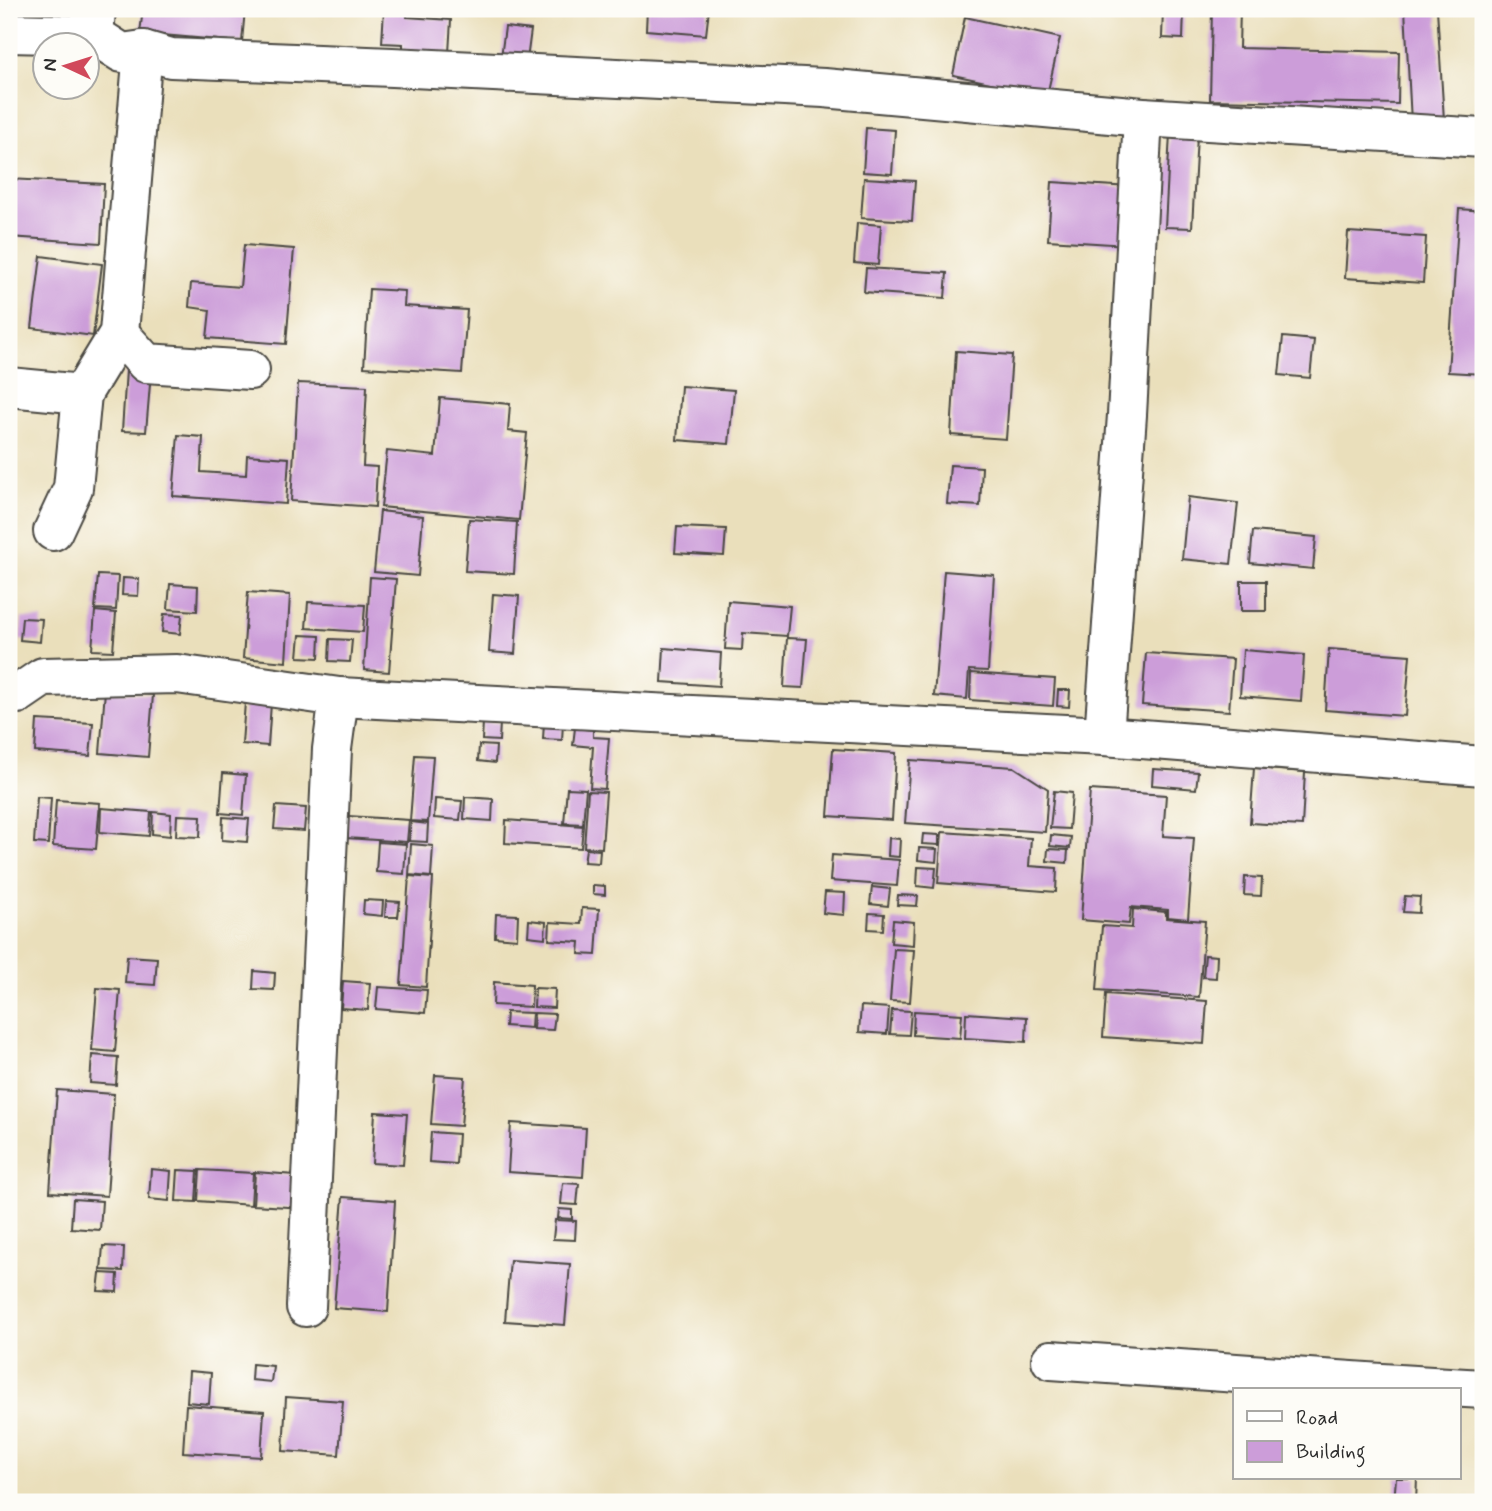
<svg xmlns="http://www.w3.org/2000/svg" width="1492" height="1511" font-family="Mynerve,sans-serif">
<rect width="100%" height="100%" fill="#fdfcf7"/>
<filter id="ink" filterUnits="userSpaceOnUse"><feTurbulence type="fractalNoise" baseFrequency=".0143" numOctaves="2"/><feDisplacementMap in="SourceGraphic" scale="14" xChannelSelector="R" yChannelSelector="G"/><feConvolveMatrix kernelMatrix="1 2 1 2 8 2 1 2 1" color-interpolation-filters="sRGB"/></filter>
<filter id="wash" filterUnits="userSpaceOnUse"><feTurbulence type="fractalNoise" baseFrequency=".00686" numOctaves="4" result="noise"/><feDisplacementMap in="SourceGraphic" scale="28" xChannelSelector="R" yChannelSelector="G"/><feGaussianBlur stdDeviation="1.57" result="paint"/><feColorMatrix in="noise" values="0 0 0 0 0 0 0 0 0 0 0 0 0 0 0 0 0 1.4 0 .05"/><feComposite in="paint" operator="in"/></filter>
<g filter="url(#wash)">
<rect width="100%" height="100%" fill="#eadfbb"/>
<g id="blocks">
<g fill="#cc9dd9">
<polygon points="143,9 245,9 242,42 140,33"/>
<polygon points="384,9 407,9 407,17 451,20 449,53 403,51 403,44 382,43"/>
<polygon points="647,9 709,9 706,35 646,30"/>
<polygon points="1163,9 1184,9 1183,39 1162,38"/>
<polygon points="1212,9 1240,9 1239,48 1399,52 1398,104 1210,100"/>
<polygon points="1405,9 1437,9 1444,120 1411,122"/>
<polygon points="965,17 1060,38 1047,95 953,75"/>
<polygon points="505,27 531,30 527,60 501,57"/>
<polygon points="9,53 13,53 11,85 9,85"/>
<polygon points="866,128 895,130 892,174 863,172"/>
<polygon points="1170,133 1197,135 1192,228 1165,227"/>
<polygon points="864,178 915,181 912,221 861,218"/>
<polygon points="9,179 104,184 101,243 9,237"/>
<polygon points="1052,182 1130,187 1127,245 1048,240"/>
<polygon points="1459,209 1483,211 1483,374 1448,372"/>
<polygon points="857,223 881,225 878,265 854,263"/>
<polygon points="1348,232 1426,237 1423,283 1345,278"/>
<polygon points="244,245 294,249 286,344 207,338 210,310 189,307 191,283 240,287"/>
<polygon points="41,256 102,264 93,336 32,328"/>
<polygon points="866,268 947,273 945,298 864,292"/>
<polygon points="369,289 405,291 404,306 467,310 462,373 364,367"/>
<polygon points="1283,337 1314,340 1310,378 1279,375"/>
<polygon points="956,351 1012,355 1006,439 951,435"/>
<polygon points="126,370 151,372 146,432 122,431"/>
<polygon points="298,383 367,386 363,466 377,467 375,507 291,501"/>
<polygon points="681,386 734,390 729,444 677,440"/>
<polygon points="440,398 510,404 508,431 527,433 519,520 381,507 387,451 435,456"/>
<polygon points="178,435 203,437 201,472 246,475 247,455 289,458 286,504 173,496"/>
<polygon points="950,465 982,467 980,506 947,504"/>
<polygon points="1188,497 1238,503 1231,564 1182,559"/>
<polygon points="380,511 423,516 418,576 374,572"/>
<polygon points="469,519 517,522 514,574 465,571"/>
<polygon points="677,527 726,529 724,556 675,553"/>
<polygon points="1253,531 1316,537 1313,569 1250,563"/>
<polygon points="944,571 994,575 988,671 969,670 967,699 934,696"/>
<polygon points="98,575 118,576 116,610 95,609"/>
<polygon points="370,577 396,579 389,672 364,670"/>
<polygon points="123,578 139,579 138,596 122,595"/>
<rect x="1241" y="581" width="25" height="30"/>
<polygon points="170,584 198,586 197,611 168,609"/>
<polygon points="248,592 290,595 286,662 243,658"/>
<polygon points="493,594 519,596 515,654 489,652"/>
<polygon points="728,601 790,606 787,636 743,633 742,650 725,649"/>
<polygon points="308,602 365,605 363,632 306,628"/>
<polygon points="95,611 116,613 113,651 92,650"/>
<polygon points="164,614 182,615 180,634 162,632"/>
<polygon points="22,618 42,619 40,642 20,640"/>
<polygon points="300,635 320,636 319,658 298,657"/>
<polygon points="787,638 807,639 803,688 784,687"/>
<polygon points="330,639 352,640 350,662 329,661"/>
<polygon points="664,648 721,653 719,686 662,682"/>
<polygon points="1329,649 1410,655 1405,716 1325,710"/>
<polygon points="1243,650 1304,655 1301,701 1240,696"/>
<polygon points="1146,653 1233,659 1229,711 1142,705"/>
<polygon points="971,673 1055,679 1053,706 970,700"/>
<polygon points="246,688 272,689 268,746 242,744"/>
<polygon points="1058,690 1070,690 1069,707 1057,706"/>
<polygon points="105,691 153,695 148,757 100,753"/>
<polygon points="37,720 93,723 90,756 35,752"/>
<polygon points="483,722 500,723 499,741 482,740"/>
<polygon points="544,723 563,724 562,740 543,739"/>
<polygon points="575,728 593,730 593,737 609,738 605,789 590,788 593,747 573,745"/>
<polygon points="479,745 496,746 495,763 478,761"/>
<polygon points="833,749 896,753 892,820 828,816"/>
<polygon points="415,755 433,756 428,822 410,821"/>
<polygon points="910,760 1014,767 1048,789 1045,832 905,823"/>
<polygon points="1254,768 1305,772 1302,826 1250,823"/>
<polygon points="1153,769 1198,772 1196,789 1152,785"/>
<polygon points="223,773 246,775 243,815 220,813"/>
<polygon points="567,788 586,789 583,824 564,823"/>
<polygon points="1090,790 1166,795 1163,836 1194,838 1188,919 1168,917 1168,910 1131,907 1129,924 1081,920"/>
<polygon points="588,791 606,792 602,848 584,847"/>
<polygon points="1054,791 1072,793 1069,829 1050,828"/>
<polygon points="37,797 51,798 48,844 34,843"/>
<polygon points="465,797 493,799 492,821 464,819"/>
<polygon points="435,799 462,801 460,820 434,818"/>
<polygon points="56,800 100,803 96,849 53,846"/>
<polygon points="276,806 306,808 304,831 274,829"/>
<polygon points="101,808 151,812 149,836 100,832"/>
<polygon points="153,812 171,814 170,836 152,834"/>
<polygon points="177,815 201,816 200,837 176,836"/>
<polygon points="348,816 409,820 407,842 346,838"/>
<polygon points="223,817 249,819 247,842 222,840"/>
<polygon points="506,820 583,826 581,848 505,843"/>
<polygon points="411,822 428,824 427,842 409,841"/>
<polygon points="942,832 1031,838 1029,866 1057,868 1056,892 938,883"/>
<polygon points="923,834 939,835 939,845 922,844"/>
<polygon points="1051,835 1071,837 1070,848 1050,846"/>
<polygon points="889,838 900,839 899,857 888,856"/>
<polygon points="378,842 406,844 404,874 376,872"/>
<polygon points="411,844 433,846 431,877 409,875"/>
<polygon points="919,848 937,849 936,862 918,860"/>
<polygon points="586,849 600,850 599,863 584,862"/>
<polygon points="1048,849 1068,850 1067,863 1047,861"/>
<polygon points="832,855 899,860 897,886 830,881"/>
<polygon points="918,867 936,868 934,888 917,886"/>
<polygon points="409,876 433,878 426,987 401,985"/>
<polygon points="1245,877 1262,878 1261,896 1244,895"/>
<polygon points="593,885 605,886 605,895 593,894"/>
<polygon points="872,887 890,889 888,906 870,904"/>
<polygon points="825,892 845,893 844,915 823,913"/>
<polygon points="898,895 918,896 917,906 897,905"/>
<polygon points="1405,896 1420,897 1419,913 1403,912"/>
<polygon points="364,900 383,901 382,916 363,914"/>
<polygon points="386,901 400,902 398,917 385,917"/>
<polygon points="582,908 599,909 596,955 579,954 580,942 549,940 550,922 581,924"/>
<polygon points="1133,909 1166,912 1166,918 1205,921 1199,997 1097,990 1102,926 1132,928"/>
<polygon points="869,913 884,914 883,930 868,929"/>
<polygon points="496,914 518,915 517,939 495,937"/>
<polygon points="529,920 546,922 545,938 528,936"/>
<polygon points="893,920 914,922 913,945 891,943"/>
<polygon points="894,949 914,950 910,1002 890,1001"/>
<polygon points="1205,955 1217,956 1216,978 1203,977"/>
<polygon points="127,956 157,958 155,985 125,983"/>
<polygon points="254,971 275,973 274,990 253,989"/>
<polygon points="343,981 370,983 368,1010 341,1008"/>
<polygon points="494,982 532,985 531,1007 493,1005"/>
<polygon points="378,987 427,990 425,1013 376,1009"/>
<polygon points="97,988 120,990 115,1052 92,1050"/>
<polygon points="535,988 555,989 554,1008 534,1007"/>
<polygon points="1106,994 1207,1001 1204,1044 1103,1037"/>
<polygon points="861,1006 889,1008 887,1034 859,1032"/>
<polygon points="892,1010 911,1011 909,1035 890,1034"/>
<polygon points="914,1011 962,1014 960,1038 913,1035"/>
<polygon points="506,1012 532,1013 531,1028 505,1026"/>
<polygon points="534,1013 555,1014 553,1030 533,1029"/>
<polygon points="966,1013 1027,1017 1026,1042 965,1038"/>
<polygon points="92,1055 118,1057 116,1085 90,1083"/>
<polygon points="435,1075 465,1077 461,1126 431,1124"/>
<polygon points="57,1090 114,1094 107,1196 50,1192"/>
<polygon points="375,1112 407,1114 403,1165 372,1163"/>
<polygon points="511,1123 586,1128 583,1177 508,1172"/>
<polygon points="431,1132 458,1134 456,1164 429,1162"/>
<polygon points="151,1169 171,1171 169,1201 149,1199"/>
<polygon points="178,1170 198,1171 196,1202 176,1201"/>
<polygon points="200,1170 253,1173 251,1205 198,1201"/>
<polygon points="255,1172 308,1176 306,1208 253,1205"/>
<polygon points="563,1183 579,1184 577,1205 561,1204"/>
<polygon points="343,1197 395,1201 388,1312 334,1308"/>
<polygon points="73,1199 102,1201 100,1230 71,1228"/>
<polygon points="559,1209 572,1210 572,1219 558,1218"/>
<polygon points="555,1220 576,1221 575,1240 553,1239"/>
<polygon points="103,1246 124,1247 123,1271 101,1270"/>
<polygon points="510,1260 570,1264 565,1325 505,1321"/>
<polygon points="100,1273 118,1274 117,1292 98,1291"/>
<polygon points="252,1364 273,1366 271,1382 251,1380"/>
<polygon points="189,1371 211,1373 209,1404 187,1402"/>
<polygon points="286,1397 343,1401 339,1455 283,1451"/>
<polygon points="186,1405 264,1411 261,1457 183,1452"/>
<polygon points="1396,1478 1417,1478 1416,1502 1394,1502"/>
</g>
</g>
</g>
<g filter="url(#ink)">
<use href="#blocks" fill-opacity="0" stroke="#484641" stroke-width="2"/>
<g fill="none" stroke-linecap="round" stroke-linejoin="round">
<g stroke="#484641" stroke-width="42">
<g id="minor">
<polyline points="9,33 94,35 96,10"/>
<polyline points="94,35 122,53 143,50 171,58 392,67 824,88 1143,117 1483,138"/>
<polyline points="119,333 146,363 250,370"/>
<polyline points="9,387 82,394 119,333 143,50"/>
<polyline points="53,531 73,488 82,394"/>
<polyline points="9,693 18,694 43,677 177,674 339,697 1104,736 1483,766"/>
<polyline points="1104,736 1127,415 1143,117"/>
<polyline points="306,1307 332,749 339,697"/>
<polyline points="1051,1360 1381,1383 1483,1389"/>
</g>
</g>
<use href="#minor" stroke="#fff" stroke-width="38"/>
</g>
</g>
<rect width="1492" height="1511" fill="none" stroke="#fdfcf7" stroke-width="35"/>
<rect x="1233" y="1388" width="228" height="91" fill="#fdfcf7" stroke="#a9a8a5" stroke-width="2"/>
<rect x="1247" y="1411" width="35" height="10" fill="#ffffff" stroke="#a9a8a5" stroke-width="2"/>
<text x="1296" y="1424" font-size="21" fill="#2b2b2b">Road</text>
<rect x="1247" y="1441" width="35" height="21" fill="#cc9dd9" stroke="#a9a8a5" stroke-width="2"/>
<text x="1296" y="1458" font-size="21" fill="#2b2b2b">Building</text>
<g transform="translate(66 66) rotate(274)"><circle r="33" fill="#fdfcf7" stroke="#a9a8a5" stroke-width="2"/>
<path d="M0-5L12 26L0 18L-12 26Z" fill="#d1495b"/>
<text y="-10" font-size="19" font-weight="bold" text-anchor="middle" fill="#2b2b2b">N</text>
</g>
</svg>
